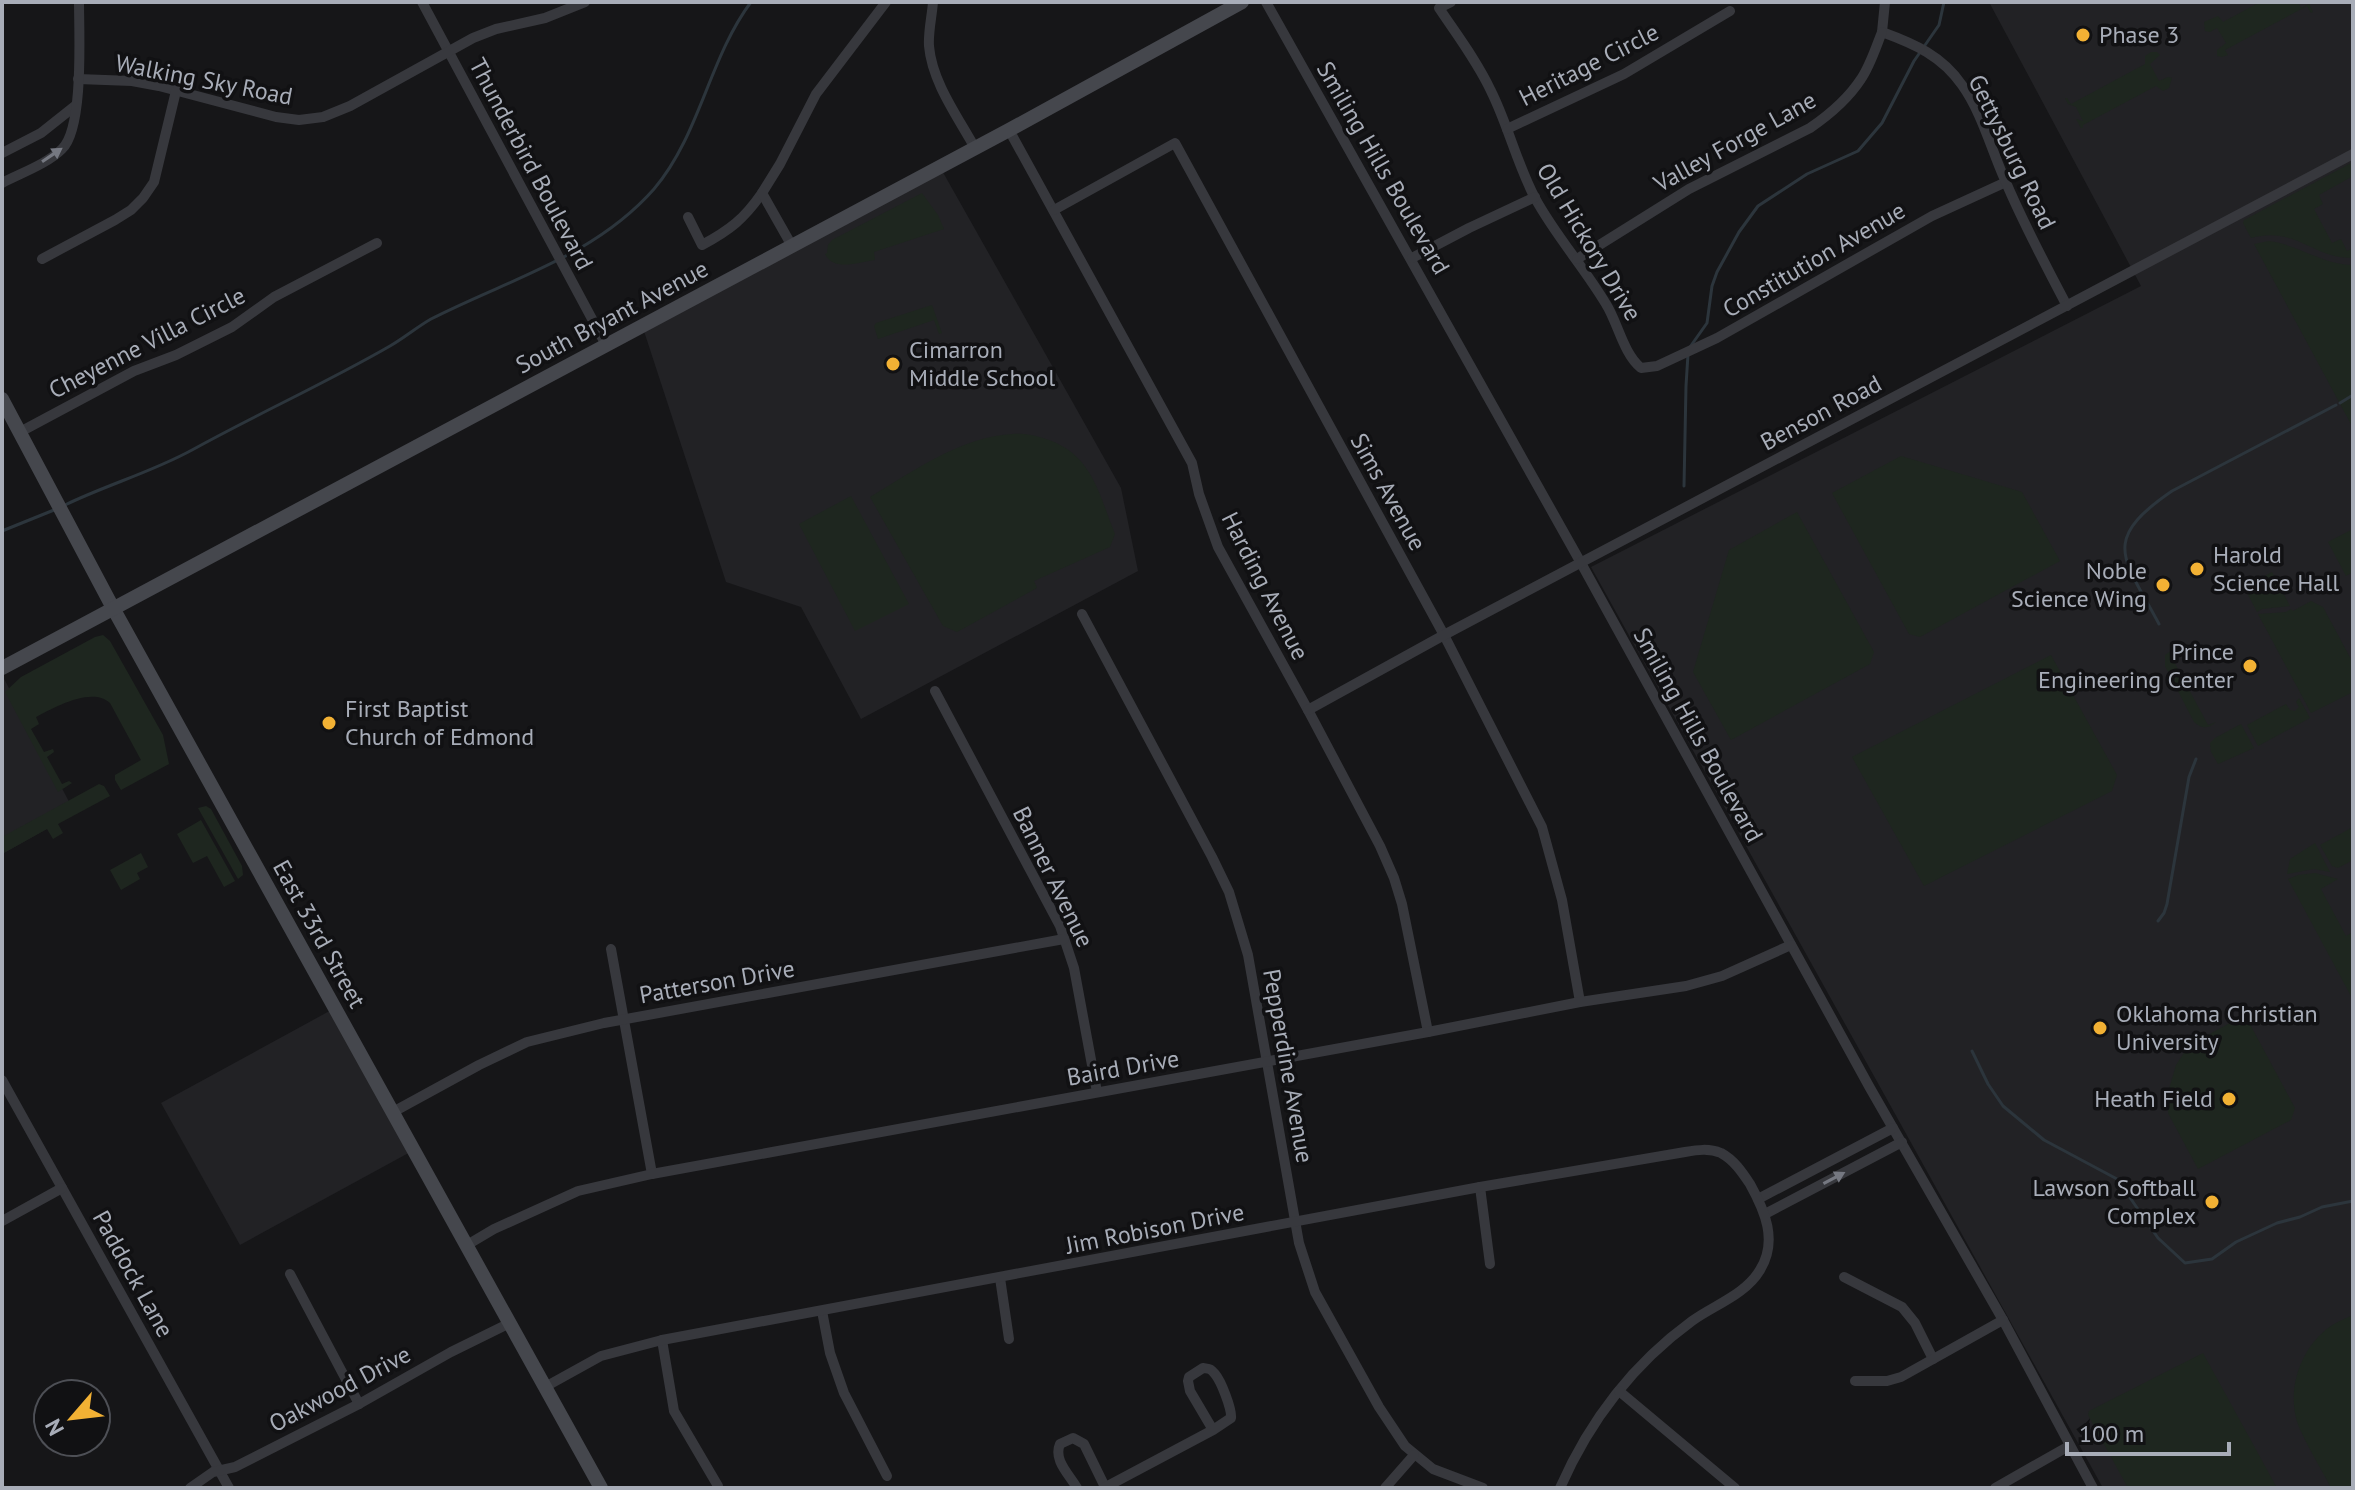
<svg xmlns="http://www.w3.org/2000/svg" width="2355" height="1490" font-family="'PT Sans',sans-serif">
<rect width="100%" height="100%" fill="#161618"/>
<g fill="#222225">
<polygon points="1989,2 2353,2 2353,1488 2103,1488 1591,567 2141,286"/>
<polygon points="940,167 1121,488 1138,571 861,719 801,607 726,582 642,325"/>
<polygon points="2,675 75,813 2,854"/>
<polygon points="335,1008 414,1150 240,1245 161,1103"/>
</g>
<g fill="#1e261f">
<polygon points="2260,2 2298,2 2301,8 2309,4 2313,12 2311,13 2307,6 2225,50 2228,55 2222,57 2217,56 2217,50 2226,43 2217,28 2210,32 2205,31 2204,22 2218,16 2223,22"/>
<polygon points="2151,52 2157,52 2160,55 2150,64 2159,81 2168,77 2172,78 2169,88 2163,91 2156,86 2083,125 2083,128 2081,128 2076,119 2083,121 2076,107 2068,104 2065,98 2067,98 2071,104 2145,64 2145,56"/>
<path d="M2353 162V176L2319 195 2323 204 2314 209 2332 243 2341 239 2347 251 2353 248V258C2311 258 2297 226 2251 238L2243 223 2244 220Z"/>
<path d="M922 193 938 215 944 229 874 252 875 260C858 262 834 272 825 254L827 253 828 245 832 240Z"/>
<path d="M2269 241C2299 245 2323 265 2353 265V428L2254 244Z"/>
<polygon points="932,305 942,333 939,334 934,320 878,339 874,326 876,323"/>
<path d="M1012 434C1026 433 1037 436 1049 440 1093 456 1099 495 1115 534L1110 547 1034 581 1037 588 957 632 943 626 870 497C914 471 960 437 1012 434Z"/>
<polygon points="1901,456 2022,492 2060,561 1920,637 1909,634 1832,493"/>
<polygon points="851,496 909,604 855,631 799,524"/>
<polygon points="1797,512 1874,652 1870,664 1731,740 1693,672 1729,550"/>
<polygon points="2353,529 2353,572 2346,576 2328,542"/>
<polygon points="2272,572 2290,606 2262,609 2257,612 2244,587"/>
<polygon points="2311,601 2323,607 2353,663 2353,692 2311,713 2258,614 2286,612 2291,609 2293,611"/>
<path d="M103 635 110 641 163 735 169 764 121 790 115 780V775L141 760 110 703C92 686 53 708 36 717L39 724 31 729 44 752 53 749 54 752 47 757 62 784 69 781 72 783 58 792 5 692 21 677 95 637Z"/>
<path d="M2175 648 2177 650 2170 654 2208 725 2216 722C2208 729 2202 729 2194 722L2165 666V655Z"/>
<polygon points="2051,655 2117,775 2112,791 1924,886 1852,757"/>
<polygon points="2299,698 2310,718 2258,746 2247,725 2286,704 2290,710 2295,711 2299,707 2296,702"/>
<polygon points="2241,724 2254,748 2218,764 2211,752 2210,743 2215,738"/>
<polygon points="99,784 104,786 110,796 58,824 63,833 53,839 47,829 2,854 2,837"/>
<polygon points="206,806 211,809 242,866 243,875 238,879 198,808"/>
<polygon points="201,820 235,881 224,887 207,856 193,863 177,834"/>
<polygon points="2353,827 2353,860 2338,868 2332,866 2320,845"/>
<polygon points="2315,843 2330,872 2314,869 2287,874 2290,859"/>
<polygon points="141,853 148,867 137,873 140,879 121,890 110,870"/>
<polygon points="2315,873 2338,879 2321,889 2346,936 2353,932 2353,1000 2288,879 2298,875"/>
<polygon points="2245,1015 2295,1108 2291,1120 2198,1169 2168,1113 2169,1089 2176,1065 2189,1045"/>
<path d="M2353 1315V1488H2331C2321 1468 2308 1448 2299 1427 2285 1392 2300 1347 2331 1326 2337 1322 2346 1318 2353 1315Z"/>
<polygon points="2203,1353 2277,1488 2128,1488 2088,1415 2089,1411"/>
</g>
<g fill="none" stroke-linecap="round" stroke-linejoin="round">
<g stroke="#2c353c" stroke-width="3">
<polyline points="1690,347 1707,323 1712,286 1717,272 1739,232 1758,206 1807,174 1858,151 1882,123 1914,61 1939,25 1944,2"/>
<polyline points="2340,403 2353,395"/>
<polyline points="1684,486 1686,386 1688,354"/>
<path d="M65 505C106 485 152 472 192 450 257 414 326 383 390 346 404 338 417 327 431 319 509 279 594 257 654 189 700 135 709 58 751 2"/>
<polyline points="2,531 54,510"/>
<path d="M2159 624C2124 558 2099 541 2172 491L2336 405"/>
<polyline points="2158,921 2164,913 2167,904 2189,777 2196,759"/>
<polyline points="1972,1051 1988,1084 2003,1106 2044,1140 2117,1179 2158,1238 2185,1263 2212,1259 2236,1242 2277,1223 2300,1217 2322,1207 2353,1201"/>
</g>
<g stroke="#37383d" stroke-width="10">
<polyline points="422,2 606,345"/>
<path d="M933 2C932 16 928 32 929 46 932 82 958 117 975 148"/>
<polyline points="1266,2 1581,563 1870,1088 2003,1320 2093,1488"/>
<path d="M1451 2 1439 8C1457 35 1477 61 1491 91 1508 125 1517 164 1535 198 1555 235 1584 267 1606 304 1618 323 1623 353 1641 368L1657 366 1717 338 1932 216 2006 182"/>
<path d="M1885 2 1882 32C1915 44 1942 56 1962 85 1982 113 1991 149 2005 180 2023 223 2045 264 2067 306"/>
<polyline points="78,79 132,81 159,86 276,117 299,120 323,117 350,106 473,38 496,29 545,18 585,2"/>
<polyline points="1507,129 1624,74 1730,11"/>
<polyline points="1009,130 1192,463 1199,494 1218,547 1308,710 1380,846 1394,878 1402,904 1428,1032"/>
<polyline points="2,153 41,133 75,106"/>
<path d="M2 183C21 173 47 164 62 149 84 128 79 34 79 2"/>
<polyline points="1054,210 1175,143 1444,635 1542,827 1562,900 1580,1002"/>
<path d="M688 217 702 245C730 230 744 219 762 193"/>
<polyline points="792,246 762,193 780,164 816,94 886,2"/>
<polyline points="1412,258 1469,228 1535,197"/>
<polyline points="42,259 115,220 131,210 143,198 154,182 176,91"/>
<path d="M1577 259 1689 189 1810 128C1829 115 1848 99 1861 79 1870 66 1876 47 1882 32"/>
<polyline points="20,432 134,371 176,355 232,327 274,297 377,243"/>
<polyline points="1082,614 1212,857 1229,892 1248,955 1299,1243 1315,1292 1379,1407 1405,1446 1433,1469 1483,1488"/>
<polyline points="935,691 1060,926 1074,968 1097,1092"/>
<polyline points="1308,710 1444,635 2353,154"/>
<polyline points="611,949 652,1174"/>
<polyline points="2,1080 229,1488"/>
<polyline points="393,1112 479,1065 527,1042 604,1023 1064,939"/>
<polyline points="1480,1187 1490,1264"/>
<polyline points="1758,1199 1893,1128"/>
<polyline points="1765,1214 1902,1142"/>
<polyline points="2,1221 62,1188"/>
<polyline points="467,1245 494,1229 578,1191 652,1174 1428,1032 1580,1002 1686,986 1722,976 1791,945"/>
<polyline points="290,1274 359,1404"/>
<polyline points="1844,1277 1902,1307 1915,1323 1933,1359"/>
<polyline points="1000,1278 1009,1339"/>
<polyline points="822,1311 830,1353 844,1393 887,1476"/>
<polyline points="662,1340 674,1411 718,1486"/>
<polyline points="1855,1381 1887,1381 1901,1377 2003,1320"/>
<path d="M545 1387 601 1356 662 1340 1480 1187 1685 1152C1697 1150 1709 1148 1721 1153 1734 1160 1742 1172 1750 1184 1765 1211 1778 1241 1760 1270 1745 1295 1714 1305 1692 1321 1633 1364 1589 1422 1560 1488"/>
<polyline points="1619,1391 1735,1488"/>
<polyline points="190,1488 213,1472 235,1467 359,1404 451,1352 510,1323"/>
<path d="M1077 1488C1069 1474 1053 1460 1060 1444L1073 1438 1084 1444 1105 1487"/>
<path d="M1104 1488 1213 1430 1231 1418C1232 1409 1221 1381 1215 1374 1210 1368 1210 1369 1203 1368L1189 1377 1188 1381 1190 1391 1213 1430"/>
<polyline points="1385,1488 1414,1455"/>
<polyline points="1995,1488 2069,1446"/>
</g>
<g stroke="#45474d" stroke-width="14">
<polyline points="2,399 113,608 601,1488"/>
<polyline points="2,668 1009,130 1242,2"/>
</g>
</g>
<defs><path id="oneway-solid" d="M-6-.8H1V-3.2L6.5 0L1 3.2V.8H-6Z" transform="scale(2)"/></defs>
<g fill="#757881">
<use href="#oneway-solid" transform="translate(52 155) rotate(-34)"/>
<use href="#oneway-solid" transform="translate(1834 1178) rotate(-28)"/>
</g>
<g fill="#f2b134" stroke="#111113" stroke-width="3">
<circle cx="2083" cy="35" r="8"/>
<circle cx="893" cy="364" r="8"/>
<circle cx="2197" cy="569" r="8"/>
<circle cx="2163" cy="585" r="8"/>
<circle cx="2250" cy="666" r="8"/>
<circle cx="329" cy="723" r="8"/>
<circle cx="2100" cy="1028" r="8"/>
<circle cx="2229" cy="1099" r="8"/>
<circle cx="2212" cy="1202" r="8"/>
</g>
<g text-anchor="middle" stroke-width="7" stroke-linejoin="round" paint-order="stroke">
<g font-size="24" fill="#a8adb8" stroke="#111113" text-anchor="start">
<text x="2099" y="43">Phase 3</text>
<text x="909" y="358">Cimarron<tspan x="909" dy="28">Middle School</tspan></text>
<text x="2213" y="563">Harold<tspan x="2213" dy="28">Science Hall</tspan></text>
<text x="2147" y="579" text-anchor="end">Noble<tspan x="2147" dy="28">Science Wing</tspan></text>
<text x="2234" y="660" text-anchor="end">Prince<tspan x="2234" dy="28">Engineering Center</tspan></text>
<text x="345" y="717">First Baptist<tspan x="345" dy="28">Church of Edmond</tspan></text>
<text x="2116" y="1022">Oklahoma Christian<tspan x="2116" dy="28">University</tspan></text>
<text x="2213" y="1107" text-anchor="end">Heath Field</text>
<text x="2196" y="1196" text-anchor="end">Lawson Softball<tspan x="2196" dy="28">Complex</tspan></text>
</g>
<g font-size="24" fill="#a8adb8" stroke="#111113">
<text transform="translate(1589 65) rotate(-27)" y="8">Heritage Circle</text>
<text transform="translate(204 80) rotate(11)" y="8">Walking Sky Road</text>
<text transform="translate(1735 142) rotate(-29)" y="8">Valley Forge Lane</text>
<text transform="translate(2012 152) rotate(64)" y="8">Gettysburg Road</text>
<text transform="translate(531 164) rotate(62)" y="8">Thunderbird Boulevard</text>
<text transform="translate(1383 168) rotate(60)" y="8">Smiling Hills Boulevard</text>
<text transform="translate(1589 242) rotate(59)" y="8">Old Hickory Drive</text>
<text transform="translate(1814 260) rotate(-30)" y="8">Constitution Avenue</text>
<text transform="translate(612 317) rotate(-28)" y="8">South Bryant Avenue</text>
<text transform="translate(147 343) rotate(-27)" y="8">Cheyenne Villa Circle</text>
<text transform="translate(1821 413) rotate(-28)" y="8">Benson Road</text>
<text transform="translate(1388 492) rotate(61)" y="8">Sims Avenue</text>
<text transform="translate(1265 586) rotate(63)" y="8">Harding Avenue</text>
<text transform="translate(1698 735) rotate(61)" y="8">Smiling Hills Boulevard</text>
<text transform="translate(1053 877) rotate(64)" y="8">Banner Avenue</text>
<text transform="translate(319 934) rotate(61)" y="8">East 33rd Street</text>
<text transform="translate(717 982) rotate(-10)" y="8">Patterson Drive</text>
<text transform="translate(1288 1066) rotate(80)" y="8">Pepperdine Avenue</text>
<text transform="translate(1123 1068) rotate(-10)" y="8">Baird Drive</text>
<text transform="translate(1155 1229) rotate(-11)" y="8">Jim Robison Drive</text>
<text transform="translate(133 1274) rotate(61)" y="8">Paddock Lane</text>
<text transform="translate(340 1389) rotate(-28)" y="8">Oakwood Drive</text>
</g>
</g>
<rect width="2355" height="1490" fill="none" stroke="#a8adb8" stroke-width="8"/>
<g transform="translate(72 1418) rotate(242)"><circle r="38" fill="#111113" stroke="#4d4f55" stroke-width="2"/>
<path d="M0-6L14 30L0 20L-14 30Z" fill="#f2b134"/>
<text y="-12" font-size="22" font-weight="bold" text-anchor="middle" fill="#a8adb8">N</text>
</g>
<path d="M2067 1442v12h162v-12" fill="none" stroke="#a8adb8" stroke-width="4"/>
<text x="2079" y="1442" font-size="24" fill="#a8adb8" stroke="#111113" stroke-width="6" paint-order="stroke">100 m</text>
</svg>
